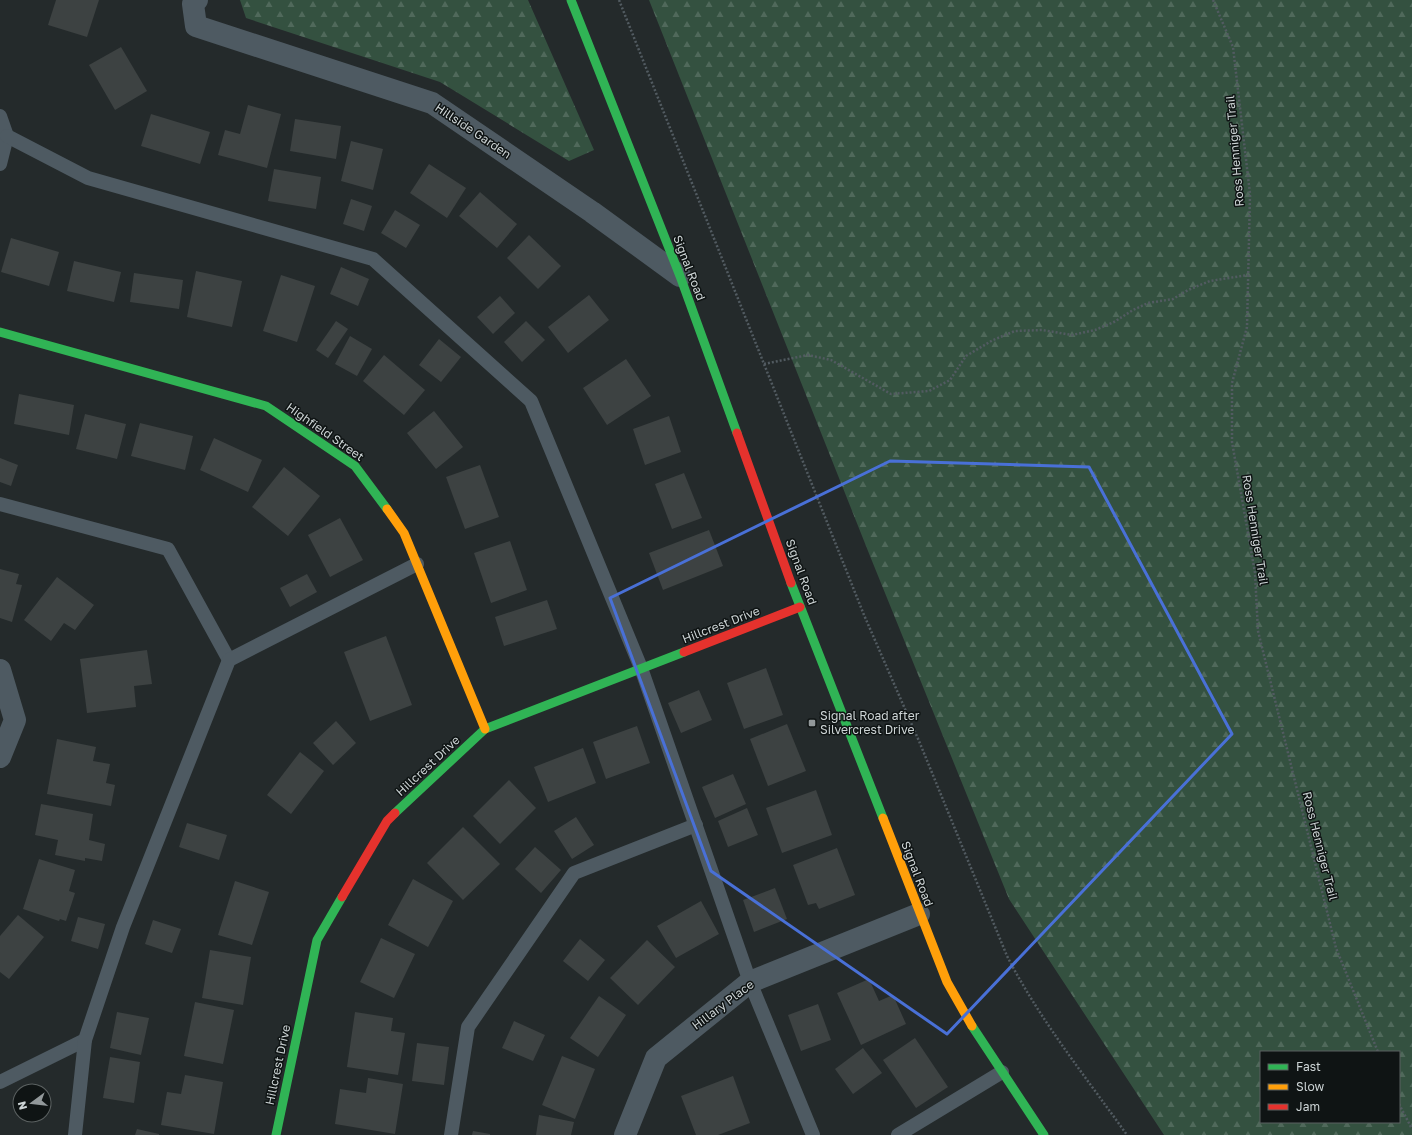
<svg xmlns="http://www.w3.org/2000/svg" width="1412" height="1135" font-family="'Golos Text',sans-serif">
<defs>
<pattern id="forest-firs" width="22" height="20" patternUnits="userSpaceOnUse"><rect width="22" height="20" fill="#345140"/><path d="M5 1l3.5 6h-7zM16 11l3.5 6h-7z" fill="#50695b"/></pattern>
</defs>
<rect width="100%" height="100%" fill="#242a2b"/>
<g fill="url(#forest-firs)" fill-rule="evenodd">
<polygon points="240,0 528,0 594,150 569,161 440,82 246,18"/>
<path d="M649 0H1412V1135H1164L1009 899 870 556ZM1261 1052H1399V1122H1261Z"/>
</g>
<g fill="#3d4242">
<polygon points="56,0 99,0 87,37 48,25"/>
<polygon points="121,47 147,91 115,110 89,65"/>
<polygon points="248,105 281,114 267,168 218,155 225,130 240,134"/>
<polygon points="151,114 210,132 200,164 141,146"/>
<polygon points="295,119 341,126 336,159 290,151"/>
<polygon points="351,141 383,149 373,190 341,181"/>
<polygon points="429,164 466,188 447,218 410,193"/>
<polygon points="274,169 321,177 316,209 268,201"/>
<polygon points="480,192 517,224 497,248 459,216"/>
<polygon points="351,199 372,206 364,231 343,224"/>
<polygon points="395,210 420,225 406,248 381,233"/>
<polygon points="529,235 561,266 538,289 507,258"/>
<polygon points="11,238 59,252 49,286 1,272"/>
<polygon points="74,261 121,272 114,302 67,291"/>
<polygon points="341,267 369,279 358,306 330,294"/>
<polygon points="196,271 242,281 232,327 187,317"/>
<polygon points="134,273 183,280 179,309 130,302"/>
<polygon points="281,275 315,286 297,342 263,331"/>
<polygon points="589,295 609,320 568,353 548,327"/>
<polygon points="500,296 515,313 493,334 477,317"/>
<polygon points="336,321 348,329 328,358 316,350"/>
<polygon points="526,321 545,340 522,362 504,342"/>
<polygon points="350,336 372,349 357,376 335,364"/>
<polygon points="439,339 461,357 441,382 419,365"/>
<polygon points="384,355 425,390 404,415 363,381"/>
<polygon points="626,359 651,396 607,425 583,388"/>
<polygon points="19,394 74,405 69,435 14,424"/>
<polygon points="434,411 463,447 436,469 407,433"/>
<polygon points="85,414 126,424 117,459 76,449"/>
<polygon points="669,416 681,452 645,465 633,429"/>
<polygon points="140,423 193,436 185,470 131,456"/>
<polygon points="214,438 262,460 248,492 200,470"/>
<polygon points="0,458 18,465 11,486 0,482"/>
<polygon points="480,465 499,517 465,529 446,477"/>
<polygon points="284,467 320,496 288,536 252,507"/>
<polygon points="684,473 702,518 672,529 655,484"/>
<polygon points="340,518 363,560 330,577 308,535"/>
<polygon points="709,530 723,566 663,590 649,553"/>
<polygon points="510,541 527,590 491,603 474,553"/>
<polygon points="0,569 19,574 16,584 22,585 12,622 0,618"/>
<polygon points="307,574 317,592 290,607 280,588"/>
<polygon points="57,577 94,605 75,630 64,623 51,641 24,620"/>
<polygon points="547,600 557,629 504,646 495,617"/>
<polygon points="386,636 412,705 370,721 344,652"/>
<polygon points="147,650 152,684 134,686 136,707 87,713 80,659"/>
<polygon points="766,668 783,715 744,729 727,683"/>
<polygon points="699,690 712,720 681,733 668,703"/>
<polygon points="336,721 356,743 333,765 313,743"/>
<polygon points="787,724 806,771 768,786 750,739"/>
<polygon points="637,726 650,763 606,779 593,742"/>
<polygon points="57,739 96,747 93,761 110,764 106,783 115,785 111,806 47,794"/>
<polygon points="583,748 596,783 548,802 534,767"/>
<polygon points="300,752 324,771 291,814 267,795"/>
<polygon points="733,774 746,804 715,818 702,787"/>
<polygon points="509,780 536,808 500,844 473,816"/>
<polygon points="816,790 832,835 782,853 766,808"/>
<polygon points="41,804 93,814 89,840 105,844 102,861 85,858 85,861 55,855 58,840 35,835"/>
<polygon points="747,808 758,835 728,847 718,821"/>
<polygon points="576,817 594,845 572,859 554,831"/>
<polygon points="187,823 227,835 219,860 179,847"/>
<polygon points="463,827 500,864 463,900 427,863"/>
<polygon points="535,847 561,870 541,893 515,869"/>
<polygon points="837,848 855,895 819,909 816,903 808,905 793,865"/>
<polygon points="39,859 75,870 69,891 75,893 66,921 60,919 59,921 23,909"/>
<polygon points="413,879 453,901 428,947 388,925"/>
<polygon points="235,881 269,892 252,945 218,935"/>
<polygon points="775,888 787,919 754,932 743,900"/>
<polygon points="701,901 719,934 676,958 657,926"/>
<polygon points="18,915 44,937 9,979 0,972 0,936"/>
<polygon points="78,917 105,924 98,949 71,941"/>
<polygon points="153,920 181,929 172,953 145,944"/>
<polygon points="381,938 415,954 394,998 360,982"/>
<polygon points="580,939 605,960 588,981 563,961"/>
<polygon points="647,940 675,967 638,1005 610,978"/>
<polygon points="210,950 251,957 243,1005 202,998"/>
<polygon points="869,979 879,1001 893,995 906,1024 861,1045 837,993"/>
<polygon points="599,996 626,1015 598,1057 570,1038"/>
<polygon points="195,1002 234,1010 223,1064 184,1056"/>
<polygon points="818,1004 831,1040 801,1051 788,1015"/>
<polygon points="117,1012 149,1018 141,1055 110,1048"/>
<polygon points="355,1012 393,1018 391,1031 405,1033 398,1075 347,1067"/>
<polygon points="514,1021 545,1035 533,1061 502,1048"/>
<polygon points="915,1038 948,1087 916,1108 883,1060"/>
<polygon points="417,1043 449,1047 444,1085 412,1081"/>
<polygon points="863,1048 882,1073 853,1094 835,1069"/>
<polygon points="562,1056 595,1069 575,1119 542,1105"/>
<polygon points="110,1057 140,1062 134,1103 103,1098"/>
<polygon points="185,1075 223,1082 214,1134 161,1125 167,1092 181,1094"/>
<polygon points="733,1076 750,1123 718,1135 696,1135 681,1096"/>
<polygon points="368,1078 403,1084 395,1134 335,1124 340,1089 366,1093"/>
<polygon points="539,1115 574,1122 571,1135 536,1135"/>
<polygon points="137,1129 159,1134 159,1135 135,1135"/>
<polygon points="473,1131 490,1134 490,1135 472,1135"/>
</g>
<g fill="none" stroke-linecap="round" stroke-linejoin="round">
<g stroke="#525b61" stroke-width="2.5" stroke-dasharray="2 2" stroke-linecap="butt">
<path d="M619 0 864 615 919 741 1007 956C1040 1020 1085 1076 1127 1135"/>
<polyline points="1213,0 1233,47 1250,194 1247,327 1232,383 1232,442 1255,573 1258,631 1336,948 1378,1052"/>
<polyline points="764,364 808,355 831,360 891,394 929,391 950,380 966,356 993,340 1015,331 1042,330 1072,335 1095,330 1114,322 1133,310 1148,303 1173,299 1188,290 1210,281 1248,275"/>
<polyline points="1399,1104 1412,1129"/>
</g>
<g stroke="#4e5a62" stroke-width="14">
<polyline points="0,116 7,136 0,164"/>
<polyline points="7,136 88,178 373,259 531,401 641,668 750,982 813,1135"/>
<polyline points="0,504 168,549 229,660"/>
<polyline points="0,1082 85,1040"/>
<polyline points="75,1135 85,1040 123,927 229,660 417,564"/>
<polyline points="451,1135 468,1027 574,873 696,825"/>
<polyline points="898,1135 1002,1072"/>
</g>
<g stroke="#4e5a62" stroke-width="22">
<polyline points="197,0 193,4 196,26 432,103 592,212 680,276"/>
<polyline points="0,670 15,720 0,757"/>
<polyline points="625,1135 656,1058 750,982 919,914"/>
</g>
<g stroke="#30b455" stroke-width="9">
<polyline points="571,0 680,276 737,433"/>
<polyline points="0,332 266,406 355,466 387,509"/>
<polyline points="791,583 883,818"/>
<polyline points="395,813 485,729 684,652"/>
<polyline points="972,1026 1044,1135"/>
<polyline points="276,1135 317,940 342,897"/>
</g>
<g stroke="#ff9f0a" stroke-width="9">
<polyline points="387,509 404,533 485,729"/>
<polyline points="883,818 947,982 972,1026"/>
</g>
<g stroke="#e5322d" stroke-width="9">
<polyline points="737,433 791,583"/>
<polyline points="684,652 800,607"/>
<polyline points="342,897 387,821 395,813"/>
</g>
</g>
<path fill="none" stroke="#4970d7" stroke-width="3" stroke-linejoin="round" d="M890 461 1089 467 1232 734 947 1034 711 871 610 598Z"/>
<rect fill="#92989a" stroke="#0f1414" stroke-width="1.5" x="808" y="719" width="8" height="8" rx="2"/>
<g text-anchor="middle" stroke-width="3" stroke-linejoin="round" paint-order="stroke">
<g font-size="12" fill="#cdd4d5" stroke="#0f1414">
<text transform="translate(473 131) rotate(34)" y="4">Hillside Garden</text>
<text transform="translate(1235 151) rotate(-95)" y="4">Ross Henniger Trail</text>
<text transform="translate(689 268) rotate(69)" y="4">Signal Road</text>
<text transform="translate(325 432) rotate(35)" y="4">Highfield Street</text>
<text transform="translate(1255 530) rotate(81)" y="4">Ross Henniger Trail</text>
<text transform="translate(801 572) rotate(70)" y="4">Signal Road</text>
<text transform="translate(721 625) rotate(-21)" y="4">Hillcrest Drive</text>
<text transform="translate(428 766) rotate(-43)" y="4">Hillcrest Drive</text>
<text transform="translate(1320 846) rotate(76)" y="4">Ross Henniger Trail</text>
<text transform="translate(917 874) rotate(69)" y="4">Signal Road</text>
<text transform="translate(723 1005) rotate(-37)" y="4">Hillary Place</text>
<text transform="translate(278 1065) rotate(-78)" y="4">Hillcrest Drive</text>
</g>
<g font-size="12" fill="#cdd4d5" stroke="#0f1414" text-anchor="start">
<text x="820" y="720">Signal Road after<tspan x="820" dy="14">Silvercrest Drive</tspan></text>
</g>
</g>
<rect x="1260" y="1051" width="140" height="72" fill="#0f1414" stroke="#5b6161"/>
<rect x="1268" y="1064" width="20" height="6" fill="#30b455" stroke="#5b6161"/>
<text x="1296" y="1071" font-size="12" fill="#cdd4d5">Fast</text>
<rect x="1268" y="1084" width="20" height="6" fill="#ff9f0a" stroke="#5b6161"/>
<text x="1296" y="1091" font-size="12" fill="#cdd4d5">Slow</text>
<rect x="1268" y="1104" width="20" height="6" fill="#e5322d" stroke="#5b6161"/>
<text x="1296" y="1111" font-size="12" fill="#cdd4d5">Jam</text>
<g transform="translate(32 1103) rotate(255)"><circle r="19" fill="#0f1414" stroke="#5b6161"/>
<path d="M0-3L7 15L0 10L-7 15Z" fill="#92989a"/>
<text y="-6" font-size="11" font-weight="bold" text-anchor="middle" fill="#cdd4d5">N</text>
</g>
</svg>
